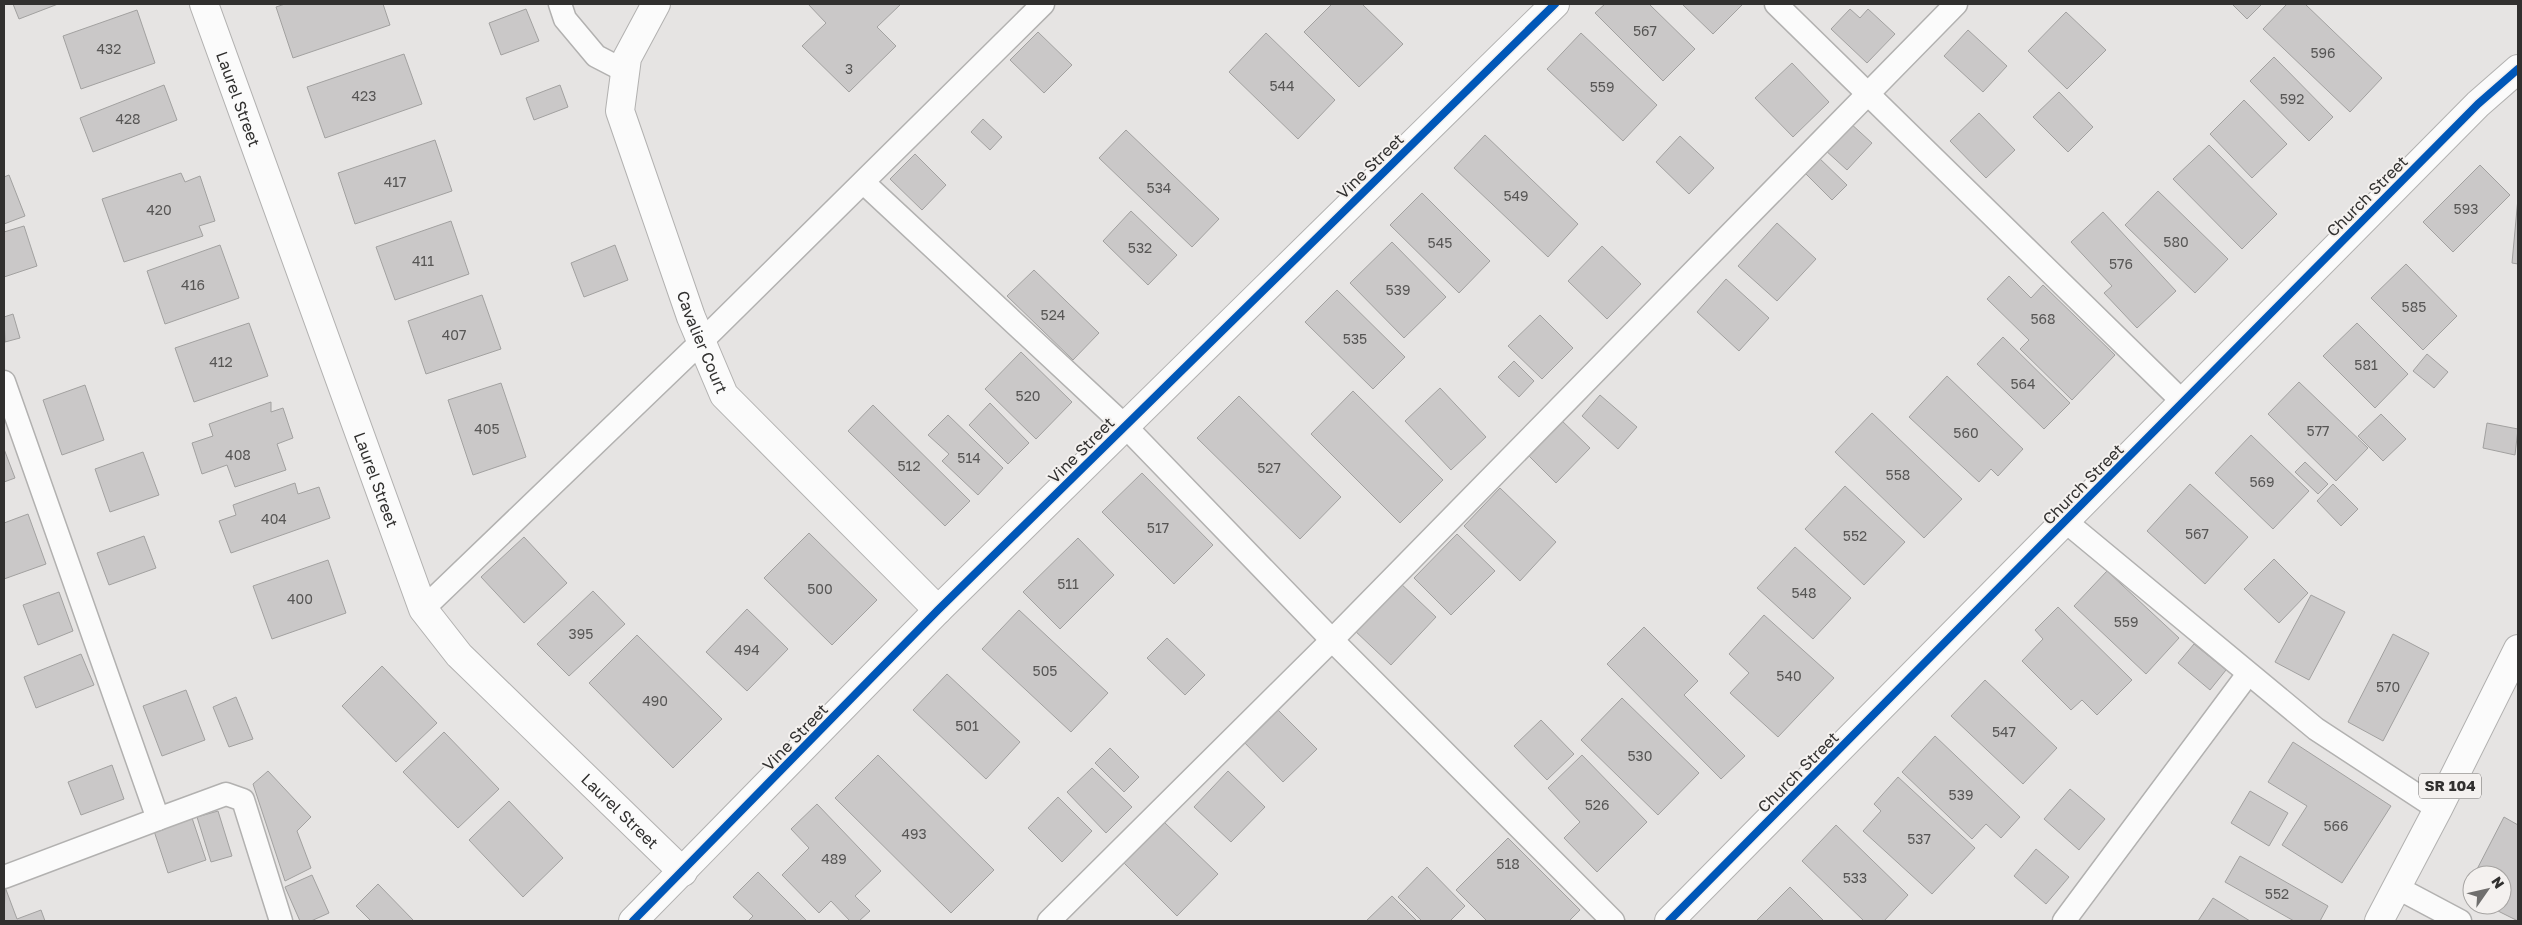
<svg xmlns="http://www.w3.org/2000/svg" width="2522" height="925" font-family="'Golos Text',sans-serif">
<rect width="100%" height="100%" fill="#e6e4e3"/>
<g fill="#cac8c8" stroke="#a2a1a0">
<polygon points="13,4 58,4 19,19"/>
<polygon points="285,4 383,4 390,25 293,58 276,7"/>
<polygon points="808,4 901,4 877,27 896,46 849,92 802,46 826,23"/>
<polygon points="1332,4 1362,4 1403,44 1359,87 1304,32"/>
<polygon points="1605,4 1649,4 1695,49 1663,81 1595,13"/>
<polygon points="1682,4 1743,4 1713,34"/>
<polygon points="2232,4 2262,4 2247,19"/>
<polygon points="2287,4 2305,4 2382,78 2350,112 2263,29"/>
<polygon points="526,9 539,41 501,55 489,23"/>
<polygon points="1850,9 1860,18 1868,9 1895,34 1867,63 1831,29"/>
<polygon points="137,10 155,63 81,89 63,36"/>
<polygon points="2066,12 2106,50 2067,89 2028,51"/>
<polygon points="1968,30 2007,66 1983,92 1944,56"/>
<polygon points="1038,32 1072,65 1044,93 1010,60"/>
<polygon points="1266,33 1335,100 1298,139 1229,72"/>
<polygon points="1581,33 1657,105 1623,141 1547,69"/>
<polygon points="404,54 422,104 325,138 307,87"/>
<polygon points="2274,57 2333,117 2309,141 2250,81"/>
<polygon points="1792,63 1829,102 1793,137 1755,98"/>
<polygon points="164,85 177,120 93,152 80,118"/>
<polygon points="560,85 568,107 534,120 526,98"/>
<polygon points="2059,92 2093,127 2068,152 2033,117"/>
<polygon points="2244,100 2287,144 2252,178 2210,134"/>
<polygon points="1979,113 2015,150 1986,178 1950,141"/>
<polygon points="983,119 1002,137 990,150 971,132"/>
<polygon points="1849,122 1872,143 1847,170 1824,149"/>
<polygon points="1126,130 1219,219 1192,247 1099,158"/>
<polygon points="1485,135 1578,224 1548,257 1454,168"/>
<polygon points="1680,136 1714,168 1689,194 1656,162"/>
<polygon points="435,140 452,191 355,224 338,173"/>
<polygon points="2209,145 2277,214 2242,249 2173,179"/>
<polygon points="915,154 946,185 922,210 890,179"/>
<polygon points="1817,156 1847,185 1832,200 1803,171"/>
<polygon points="2480,165 2510,195 2453,252 2423,222"/>
<polygon points="181,173 185,182 200,176 215,221 199,226 203,236 124,262 102,199"/>
<polygon points="9,175 25,216 4,224 4,177"/>
<polygon points="2158,191 2228,259 2195,293 2125,225"/>
<polygon points="1422,193 1490,261 1459,293 1390,225"/>
<polygon points="2518,198 2518,264 2512,263"/>
<polygon points="1131,211 1177,255 1148,285 1103,241"/>
<polygon points="2103,212 2176,291 2137,328 2104,293 2112,286 2071,242"/>
<polygon points="451,221 469,274 395,300 376,247"/>
<polygon points="1777,223 1816,259 1777,301 1738,266"/>
<polygon points="24,226 37,266 4,277 4,232"/>
<polygon points="1392,242 1446,297 1404,338 1350,283"/>
<polygon points="220,245 239,298 165,324 147,271"/>
<polygon points="615,245 628,280 584,297 571,263"/>
<polygon points="1602,246 1641,284 1607,319 1568,281"/>
<polygon points="2406,264 2457,316 2423,350 2371,298"/>
<polygon points="1034,270 1099,333 1073,360 1007,296"/>
<polygon points="2009,276 2031,298 2043,285 2115,355 2072,400 2020,349 2029,340 1987,299"/>
<polygon points="1726,279 1769,318 1739,351 1697,312"/>
<polygon points="1337,290 1405,357 1373,389 1305,322"/>
<polygon points="482,295 501,349 426,374 408,321"/>
<polygon points="13,314 20,338 5,342 4,317"/>
<polygon points="1540,315 1573,348 1542,379 1508,346"/>
<polygon points="249,323 268,376 194,402 175,348"/>
<polygon points="2357,323 2408,374 2375,408 2323,356"/>
<polygon points="2003,337 2070,403 2044,429 1977,364"/>
<polygon points="1021,352 1072,402 1036,439 985,389"/>
<polygon points="2427,354 2448,372 2434,388 2413,371"/>
<polygon points="1514,361 1534,381 1519,397 1498,377"/>
<polygon points="1947,376 2023,449 1998,476 1991,469 1979,482 1909,417"/>
<polygon points="2299,382 2368,448 2336,481 2268,414"/>
<polygon points="501,383 526,457 473,475 448,400"/>
<polygon points="85,385 104,440 62,455 43,400"/>
<polygon points="1440,388 1486,437 1451,470 1405,421"/>
<polygon points="1353,391 1443,480 1400,523 1311,434"/>
<polygon points="1600,395 1637,427 1618,449 1582,416"/>
<polygon points="1239,396 1341,497 1300,539 1197,438"/>
<polygon points="271,402 271,412 283,408 293,438 277,444 286,470 235,487 227,465 202,474 192,443 213,436 209,424"/>
<polygon points="990,403 1029,443 1008,464 969,425"/>
<polygon points="873,405 970,501 945,526 848,431"/>
<polygon points="1872,413 1962,499 1924,538 1835,452"/>
<polygon points="2381,414 2406,439 2383,461 2358,436"/>
<polygon points="948,415 1003,468 978,495 942,461 949,454 928,435"/>
<polygon points="1559,418 1590,448 1556,483 1525,452"/>
<polygon points="2487,423 2518,429 2515,455 2483,448"/>
<polygon points="2251,435 2309,491 2273,529 2215,473"/>
<polygon points="4,449 15,478 4,482"/>
<polygon points="143,452 159,495 110,512 95,469"/>
<polygon points="2305,462 2328,484 2318,494 2295,472"/>
<polygon points="1142,473 1213,545 1174,584 1102,512"/>
<polygon points="295,483 298,494 319,487 330,518 231,553 219,521 236,515 233,505"/>
<polygon points="2190,484 2248,537 2205,584 2147,531"/>
<polygon points="2333,484 2358,509 2341,526 2317,501"/>
<polygon points="1845,486 1905,542 1864,585 1805,529"/>
<polygon points="1500,488 1556,542 1520,581 1464,526"/>
<polygon points="28,514 46,564 4,579 4,523"/>
<polygon points="809,533 877,600 832,645 764,578"/>
<polygon points="1457,534 1495,571 1451,615 1414,578"/>
<polygon points="144,536 156,568 109,585 97,553"/>
<polygon points="524,537 567,583 524,623 481,577"/>
<polygon points="1078,538 1114,575 1060,629 1023,592"/>
<polygon points="1795,547 1851,598 1813,639 1757,588"/>
<polygon points="2274,559 2308,593 2279,623 2244,589"/>
<polygon points="328,560 346,613 272,639 253,586"/>
<polygon points="2107,571 2179,638 2146,674 2074,606"/>
<polygon points="1398,581 1436,617 1391,665 1353,629"/>
<polygon points="593,591 625,624 569,676 537,644"/>
<polygon points="59,592 73,631 38,645 23,605"/>
<polygon points="2311,595 2345,612 2309,680 2275,662"/>
<polygon points="2058,607 2132,680 2097,715 2082,700 2071,710 2022,661 2043,639 2035,630"/>
<polygon points="747,609 788,649 747,691 706,652"/>
<polygon points="1019,610 1108,693 1071,732 982,649"/>
<polygon points="1764,615 1834,678 1778,737 1730,693 1749,673 1729,654"/>
<polygon points="1644,627 1698,681 1684,695 1745,756 1721,779 1607,664"/>
<polygon points="2393,634 2429,653 2383,741 2348,722"/>
<polygon points="637,635 722,719 673,768 589,683"/>
<polygon points="1167,638 1205,675 1185,695 1147,658"/>
<polygon points="2194,644 2226,670 2210,690 2178,663"/>
<polygon points="81,654 94,685 36,708 24,677"/>
<polygon points="382,666 437,723 396,762 342,706"/>
<polygon points="947,674 1020,742 986,779 913,710"/>
<polygon points="1985,680 2057,748 2023,784 1951,716"/>
<polygon points="186,690 205,740 162,756 143,706"/>
<polygon points="236,697 253,739 229,747 213,707"/>
<polygon points="1622,698 1699,773 1658,815 1581,740"/>
<polygon points="1274,706 1317,749 1283,782 1241,739"/>
<polygon points="1541,720 1574,754 1547,780 1514,746"/>
<polygon points="444,732 499,789 458,828 403,772"/>
<polygon points="1935,736 2020,817 2001,838 1986,824 1972,839 1902,772"/>
<polygon points="2293,742 2391,806 2342,883 2282,845 2307,806 2268,782"/>
<polygon points="1110,748 1139,777 1124,792 1095,763"/>
<polygon points="878,755 994,870 951,913 835,798"/>
<polygon points="1582,755 1647,822 1597,872 1564,838 1580,822 1548,788"/>
<polygon points="112,765 124,799 81,815 68,782"/>
<polygon points="1092,768 1132,807 1106,833 1067,792"/>
<polygon points="268,771 311,817 297,831 311,868 285,881 253,784"/>
<polygon points="1228,771 1265,807 1231,842 1194,807"/>
<polygon points="1898,777 1975,848 1932,894 1863,831 1881,811 1874,804"/>
<polygon points="2070,789 2105,819 2079,850 2044,819"/>
<polygon points="2250,791 2288,813 2269,846 2231,823"/>
<polygon points="1058,797 1092,831 1062,862 1028,828"/>
<polygon points="509,801 563,858 523,897 469,840"/>
<polygon points="817,804 881,871 855,896 870,911 859,921 850,921 831,901 819,913 782,875 809,848 791,829"/>
<polygon points="218,811 232,856 211,862 197,817"/>
<polygon points="2504,817 2518,825 2518,921 2486,905 2502,905 2502,875 2474,875"/>
<polygon points="192,818 206,860 168,873 154,831"/>
<polygon points="1164,822 1218,874 1177,916 1124,863"/>
<polygon points="1836,825 1908,895 1884,921 1864,921 1802,861"/>
<polygon points="1508,838 1580,910 1569,921 1487,921 1456,890"/>
<polygon points="2036,849 2069,877 2046,904 2014,876"/>
<polygon points="2240,856 2328,906 2320,921 2294,921 2225,882"/>
<polygon points="1427,867 1465,906 1450,921 1422,921 1398,897"/>
<polygon points="758,872 807,921 748,921 753,916 733,897"/>
<polygon points="312,875 329,913 311,921 300,921 285,887"/>
<polygon points="2472,879 2472,898 2464,894"/>
<polygon points="378,884 414,921 371,921 356,906"/>
<polygon points="5,887 17,919 41,910 45,921 4,921"/>
<polygon points="1790,887 1824,921 1756,921"/>
<polygon points="1392,896 1417,921 1366,921"/>
<polygon points="2213,898 2250,921 2198,921"/>
</g>
<g fill="none" stroke-linecap="round" stroke-linejoin="round">
<g stroke="#b2b1b0" stroke-width="25">
<g id="service">
<polyline points="560,4 565,19 596,56 625,71"/>
<polyline points="1776,4 2183,402"/>
<polyline points="864,183 1125,426 1332,640 1613,921"/>
<polyline points="4,382 158,819 4,877"/>
<polyline points="2065,521 2316,729 2438,809"/>
<polyline points="423,609 702,341 1043,4"/>
<polyline points="158,819 226,794 243,800 281,921"/>
<polyline points="2396,887 2460,921"/>
<polyline points="1049,921 1332,640 1956,4"/>
<polyline points="2064,921 2248,674"/>
</g>
</g>
<g stroke="#b2b1b0" stroke-width="30">
<g id="minor">
<path id="s1" d="M204 4 423 609 459 655 683 872"/>
<path id="s2" d="M656 4 627 58 620 111 691 317 724 395 938 610"/>
<polyline points="633,921 938,610 1555,4"/>
<polyline points="1669,921 2478,104 2518,69"/>
</g>
</g>
<g stroke="#b2b1b0" stroke-width="30">
<polyline id="primary" points="2379,921 2438,809 2518,649"/>
</g>
<use href="#service" stroke="#fbfbfb" stroke-width="22"/>
<use href="#minor" stroke="#fbfbfb" stroke-width="28"/>
<use href="#primary" stroke="#fbfbfb" stroke-width="28"/>
<g stroke="#f4f1ef" stroke-width="11">
<g id="cycleway">
<polyline points="633,921 938,610 1555,4"/>
<polyline points="1669,921 2478,104 2518,69"/>
</g>
</g>
<use href="#cycleway" stroke="#0057b8" stroke-width="8"/>
</g>
<g text-anchor="middle" stroke-width="4" stroke-linejoin="round" paint-order="stroke">
<g font-size="14" fill="#575655">
<text x="1645" y="36">567</text>
<text x="109" y="54">432</text>
<text x="2323" y="58">596</text>
<text x="849" y="74">3</text>
<text x="1282" y="91">544</text>
<text x="1602" y="92">559</text>
<text x="364" y="101">423</text>
<text x="2292" y="104">592</text>
<text x="128" y="124">428</text>
<text x="395" y="187">417</text>
<text x="1159" y="193">534</text>
<text x="1516" y="201">549</text>
<text x="2466" y="214">593</text>
<text x="159" y="215">420</text>
<text x="2176" y="247">580</text>
<text x="1440" y="248">545</text>
<text x="1140" y="253">532</text>
<text x="423" y="266">411</text>
<text x="2121" y="269">576</text>
<text x="193" y="290">416</text>
<text x="1398" y="295">539</text>
<text x="2414" y="312">585</text>
<text x="1053" y="320">524</text>
<text x="2043" y="324">568</text>
<text x="454" y="340">407</text>
<text x="1355" y="344">535</text>
<text x="221" y="367">412</text>
<text x="2366" y="370">581</text>
<text x="2023" y="389">564</text>
<text x="1028" y="401">520</text>
<text x="487" y="434">405</text>
<text x="2318" y="436">577</text>
<text x="1966" y="438">560</text>
<text x="238" y="460">408</text>
<text x="969" y="463">514</text>
<text x="909" y="471">512</text>
<text x="1269" y="473">527</text>
<text x="1898" y="480">558</text>
<text x="2262" y="487">569</text>
<text x="274" y="524">404</text>
<text x="1158" y="533">517</text>
<text x="2197" y="539">567</text>
<text x="1855" y="541">552</text>
<text x="1068" y="589">511</text>
<text x="820" y="594">500</text>
<text x="1804" y="598">548</text>
<text x="300" y="604">400</text>
<text x="2126" y="627">559</text>
<text x="581" y="639">395</text>
<text x="747" y="655">494</text>
<text x="1045" y="676">505</text>
<text x="1789" y="681">540</text>
<text x="2388" y="692">570</text>
<text x="655" y="706">490</text>
<text x="967" y="731">501</text>
<text x="2004" y="737">547</text>
<text x="1640" y="761">530</text>
<text x="1961" y="800">539</text>
<text x="1597" y="810">526</text>
<text x="2336" y="831">566</text>
<text x="914" y="839">493</text>
<text x="1919" y="844">537</text>
<text x="834" y="864">489</text>
<text x="1508" y="869">518</text>
<text x="1855" y="883">533</text>
<text x="2277" y="899">552</text>
</g>
<rect fill="#f4f1ef" stroke="#6c6a69" stroke-width="1" x="2419" y="773.5" width="62" height="25" rx="4"/>
<g font-size="15" font-weight="bold" fill="#31302f">
<text x="2450" y="791">SR 104</text>
</g>
<g font-size="16" fill="#31302f" stroke="#f4f1ef">
<text dy="6" stroke="none"><textPath href="#s1" startOffset="101">Laurel Street</textPath></text>
<text transform="translate(1370 166) rotate(-44)" y="6">Vine Street</text>
<text transform="translate(2367 196) rotate(-45)" y="6">Church Street</text>
<text dy="6" stroke="none"><textPath href="#s2" startOffset="360">Cavalier Court</textPath></text>
<text transform="translate(1081 450) rotate(-45)" y="6">Vine Street</text>
<text dy="6" stroke="none"><textPath href="#s1" startOffset="506">Laurel Street</textPath></text>
<text transform="translate(2083 484) rotate(-45)" y="6">Church Street</text>
<text transform="translate(795 737) rotate(-46)" y="6">Vine Street</text>
<text transform="translate(1798 772) rotate(-45)" y="6">Church Street</text>
<text dy="6" stroke="none"><textPath href="#s1" startOffset="926">Laurel Street</textPath></text>
</g>
</g>
<rect width="2522" height="925" fill="none" stroke="#31302f" stroke-width="10"/>
<g transform="translate(2487 890) rotate(56)"><circle r="24" fill="#f4f1ef" stroke="#a6a4a2"/>
<path d="M0-4L9 19L0 12L-9 19Z" fill="#706f6e"/>
<text y="-8" font-size="14" font-weight="bold" text-anchor="middle" fill="#31302f">N</text>
</g>
</svg>
